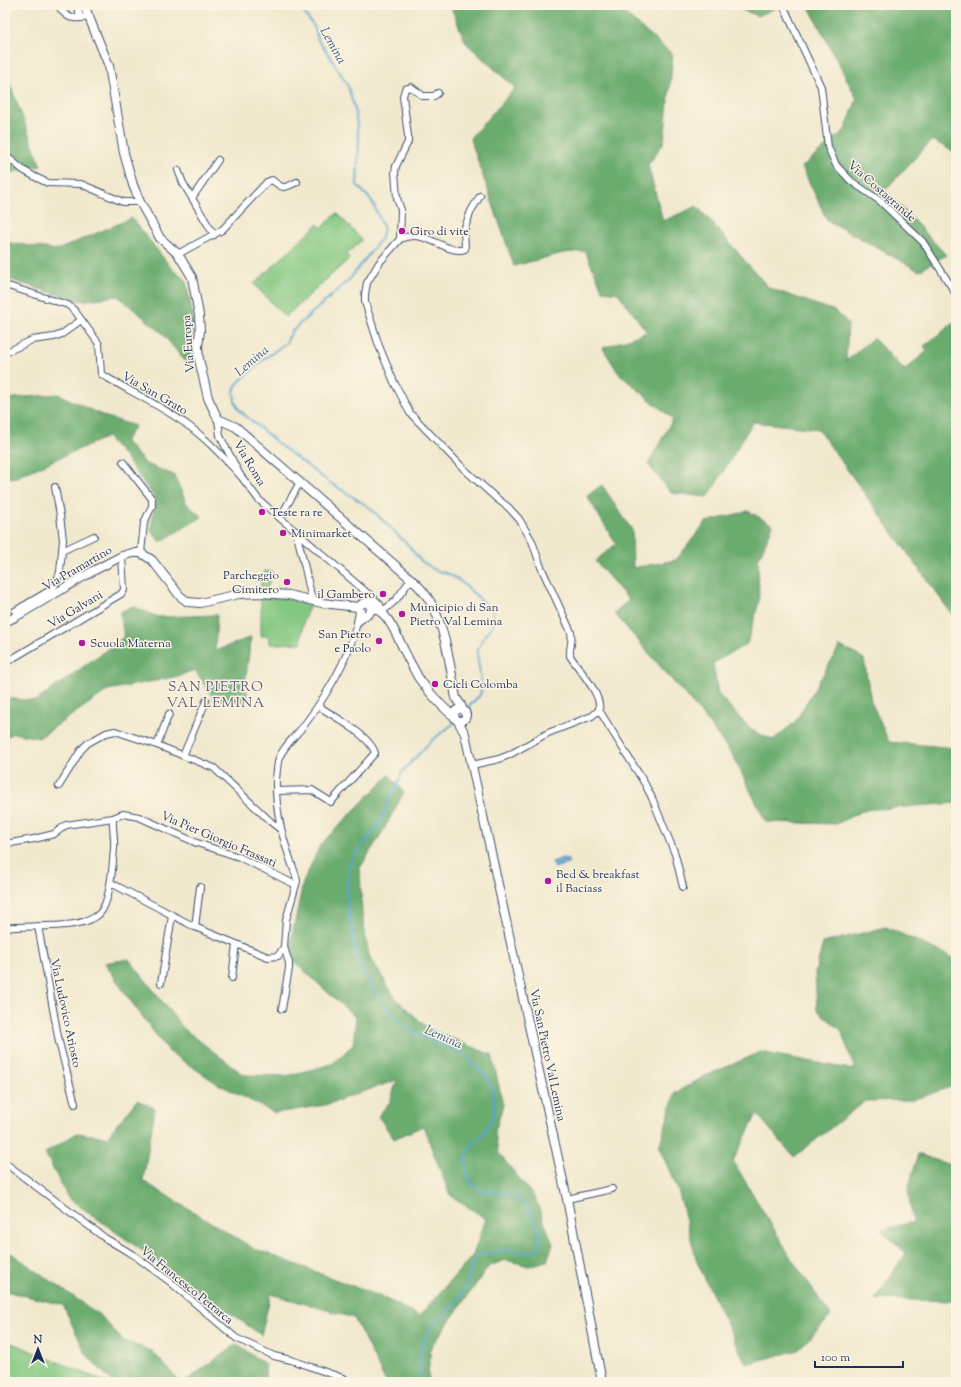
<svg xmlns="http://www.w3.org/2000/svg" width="961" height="1387" font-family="'Sorts Mill Goudy',serif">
<rect width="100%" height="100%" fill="#fcf5e5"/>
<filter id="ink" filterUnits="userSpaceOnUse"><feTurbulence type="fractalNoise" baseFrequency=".025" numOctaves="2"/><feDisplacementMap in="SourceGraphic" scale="8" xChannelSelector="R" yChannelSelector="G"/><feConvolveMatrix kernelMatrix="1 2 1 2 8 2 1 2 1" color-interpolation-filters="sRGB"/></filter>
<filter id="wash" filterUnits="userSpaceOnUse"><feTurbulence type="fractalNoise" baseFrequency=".012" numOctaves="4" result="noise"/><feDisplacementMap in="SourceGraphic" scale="16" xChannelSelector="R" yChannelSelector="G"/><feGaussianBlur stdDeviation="0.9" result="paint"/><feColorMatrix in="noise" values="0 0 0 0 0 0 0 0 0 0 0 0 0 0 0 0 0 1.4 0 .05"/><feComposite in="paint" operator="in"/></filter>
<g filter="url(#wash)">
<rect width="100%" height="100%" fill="#f1e9cd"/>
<g fill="#83c780" stroke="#4f7b6f">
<polygon points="337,213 362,240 346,255 350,258 285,317 254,284 318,224 321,228"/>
<polygon points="265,571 272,572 267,589 259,589"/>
<path d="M261 598 295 599V602L312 604C303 614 302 630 301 643L270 644V636H261Z"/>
<polygon points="12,1343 106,1382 5,1382 5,1357"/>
</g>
<g fill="#6aac6e" stroke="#426e66">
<polygon points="450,5 629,5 624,13 673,55 664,142 648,165 663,221 697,206 769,288 835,311 848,323 846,361 873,338 905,370 927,351 924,346 956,321 956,620 818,429 753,422 708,497 671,493 648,464 673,419 619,374 603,348 647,332 618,293 603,291 585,251 563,253 514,266 470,138 515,88 466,43"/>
<polygon points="729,5 774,5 776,8 758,16"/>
<polygon points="808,5 956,5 956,153 932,140 885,190 946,255 919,271 827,220 802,167 845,130 857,99"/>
<polygon points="5,79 9,82 41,166 5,174"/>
<polygon points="132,218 173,270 186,280 193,318 189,366 161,332 118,296 78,301 5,278 5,242 57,250"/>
<polygon points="58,394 104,416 135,426 125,441 146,464 174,475 187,504 202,517 160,542 151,530 155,498 125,457 107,437 14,478 5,477 5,399"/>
<polygon points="602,485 632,530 633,568 676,560 706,522 748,511 773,525 758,560 759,602 747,644 713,663 718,694 751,730 773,740 795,722 840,646 864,659 871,701 889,742 956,748 956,803 864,810 836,824 766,822 733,756 704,717 614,613 629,600 595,561 616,544 587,496"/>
<polygon points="133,606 158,617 217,615 215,651 251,637 245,684 249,701 216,702 195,670 175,677 108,690 39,738 13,733 5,738 5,699 7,698 36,701 124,637 120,612"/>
<polygon points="389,775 404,792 383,831 360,868 362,914 369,956 396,999 429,1029 492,1055 503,1105 495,1132 498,1152 535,1198 553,1244 547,1261 529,1266 506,1260 489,1266 431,1347 428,1374 430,1382 386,1382 354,1318 271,1294 261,1335 68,1198 45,1153 77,1133 107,1137 137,1100 155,1108 143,1181 253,1248 384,1298 419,1316 473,1255 486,1219 450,1195 423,1126 394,1139 378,1116 390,1102 397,1080 325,1105 275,1113 218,1084 168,1051 127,996 105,963 129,959 183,1028 244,1075 287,1076 332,1064 353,1045 356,1018 288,956 303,883 320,845"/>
<polygon points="886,927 956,959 956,1085 912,1100 865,1101 794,1157 757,1114 733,1161 793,1261 831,1316 798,1350 746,1364 697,1262 678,1190 659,1147 675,1093 703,1077 761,1052 855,1070 841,1030 817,1010 815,973 823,943"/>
<polygon points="918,1154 956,1167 956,1298 953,1301 875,1299 906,1253 881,1230 913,1222 908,1190"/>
<polygon points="5,1249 101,1316 123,1341 152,1351 180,1382 112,1382 86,1354 63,1305 5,1291"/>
<polygon points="236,1344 265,1364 266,1382 185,1382"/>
</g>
<polygon fill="#57a6d1" stroke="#396a98" points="562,858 568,859 568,864 554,868 552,862"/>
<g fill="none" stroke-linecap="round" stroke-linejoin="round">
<g stroke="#57a6d1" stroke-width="2">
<polyline points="298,5 314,26 318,40 331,58 348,86 355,110 359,141 357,185 372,201 384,229 380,240 349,280 303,321 292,331 286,343 260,362 237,384 234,391 235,401 239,410 281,446 329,482 369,507 407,544 421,561 435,570 451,575 461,582 491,609 494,617 493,625 482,640 477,653 482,688 480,695 468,707"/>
<path d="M420 1382C419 1369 419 1354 423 1343 430 1324 449 1313 460 1297 463 1292 467 1285 469 1278 472 1271 470 1261 477 1256 481 1254 506 1250 510 1250 523 1252 527 1256 539 1248L540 1240V1232L532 1215 525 1205 512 1195 480 1190 473 1185 467 1175 466 1157 470 1148 484 1133 493 1117 494 1104 493 1094 487 1077 473 1065 466 1056 434 1043 405 1027 385 1006 374 992 357 958 349 913 347 894V877L349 866 357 852 377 828 384 815 389 800 398 784 402 772 431 741 453 724"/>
</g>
</g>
</g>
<g filter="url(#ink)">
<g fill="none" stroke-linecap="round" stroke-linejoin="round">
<g stroke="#3b4b6f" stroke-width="8">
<g id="minor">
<path d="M58 5C66 19 73 20 88 17"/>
<polyline points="76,5 81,18"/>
<polyline points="783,5 821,87 828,147 836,165 851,181 880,201 923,242 956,294"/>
<polyline points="5,155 23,170 37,178 48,183 81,184 123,202 140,202"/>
<polyline points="178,170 183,183 214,235"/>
<path d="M480 196 471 211 464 230 465 249C447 256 426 227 400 239L379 263 367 283 365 294V302L379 346 394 382 410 413 463 468 496 498 508 507 519 519 532 541 541 567 571 632C573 641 569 648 570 656 579 670 602 694 599 710L645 784 652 798 675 854 683 887"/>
<polyline points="192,198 218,160"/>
<polyline points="400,239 401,210 397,198 395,172 396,166 408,142 408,136 403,96 405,89 411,87 423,96 434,96 438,93"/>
<path d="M178 254 222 230 267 182 272 180C284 190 284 188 297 182"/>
<path d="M5 285 68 305 75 311 99 344 101 374C129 391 160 405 186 424 206 438 223 457 240 475"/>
<polyline points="5,353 32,340 54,337 62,334 81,320"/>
<polyline points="218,419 220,436 240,475 259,500 365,591 369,595 366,603"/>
<polyline points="123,462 152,499 152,506 144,523 141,553"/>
<polyline points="280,518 300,482"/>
<polyline points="296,531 305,568 312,600"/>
<polyline points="62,551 94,536"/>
<polyline points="382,612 396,600 411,579"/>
<polyline points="17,616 15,611 52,589 56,583 60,572 63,540 60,515 55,487"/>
<polyline points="357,623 366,616"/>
<polyline points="5,663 121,594 124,590 122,556"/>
<polyline points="157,745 169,714"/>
<polyline points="183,756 206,701"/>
<polyline points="472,765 499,759 509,755 548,733 592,716 599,710"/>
<polyline points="59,786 81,750 88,743 106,733 115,731 157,745 214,768 271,822 280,829"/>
<path d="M276 791 312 790 331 802 375 753C370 736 334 716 318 706"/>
<polyline points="5,844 34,839 54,834 66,825 113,818"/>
<path d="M111 883 195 927 268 957 278 956 284 947 286 920 297 881 296 876C284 843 275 815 276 779 277 772 277 764 279 758 284 745 297 735 305 724 329 692 353 653 359 612"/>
<polyline points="38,926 59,1042 75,1104"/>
<polyline points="195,927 200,887"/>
<path d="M5 928C29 924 84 931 100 913 110 902 113 864 114 848 115 838 112 828 113 818L123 814 139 817 197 843 239 857 296 885"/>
<polyline points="232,978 236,944"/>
<polyline points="161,983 172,916"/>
<polyline points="282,1009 289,968 289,963 284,947"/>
<polyline points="5,1163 105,1238 135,1256 169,1281 236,1338 274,1356 291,1360 343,1378 350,1382"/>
<polyline points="567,1199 612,1189"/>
</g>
</g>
<g stroke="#3b4b6f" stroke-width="10">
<g id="tertiary">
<path d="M84 5 109 66 124 153 133 185 140 202 160 238 178 254 192 277 199 315 200 331 198 347 199 359 208 398 218 419 236 427 411 579C419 586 426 594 431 603 445 626 451 671 456 698L461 705 462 709"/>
<polyline points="369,595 379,605 382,612"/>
<circle cx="365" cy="609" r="6"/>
<path d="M371 607C388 610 397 637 405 652 409 661 414 669 418 677 425 687 444 710 454 716"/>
<polyline points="5,622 17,616 93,571 122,556 132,553 141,553 152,560 180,596 188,602 200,603 239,594 261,593 289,595 322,603 358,607"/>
<circle cx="460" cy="715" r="6"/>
<polyline points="458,721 465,734 567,1199 602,1382"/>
</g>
</g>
<use href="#minor" stroke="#fff" stroke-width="6"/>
<use href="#tertiary" stroke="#fff" stroke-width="8"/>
</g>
</g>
<g fill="#b5179e" stroke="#fcf5e5" stroke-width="1.5">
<circle cx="402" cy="231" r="4"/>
<circle cx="262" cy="512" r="4"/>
<circle cx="283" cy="533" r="4"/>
<circle cx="287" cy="582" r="4"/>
<circle cx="383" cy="594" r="4"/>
<circle cx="402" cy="614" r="4"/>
<circle cx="379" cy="641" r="4"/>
<circle cx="82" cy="643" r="4"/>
<circle cx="435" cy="684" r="4"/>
<circle cx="548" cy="881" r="4"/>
</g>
<g text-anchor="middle" stroke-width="3" stroke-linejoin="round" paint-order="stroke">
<g font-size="12" fill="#1b2f5e" stroke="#fcf5e5">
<text transform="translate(882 191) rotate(41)" y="4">Via Costagrande</text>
<text transform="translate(188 344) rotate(-94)" y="4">Via Europa</text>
<text transform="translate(155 393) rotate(30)" y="4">Via San Grato</text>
<text transform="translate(250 463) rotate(59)" y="4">Via Roma</text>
<text transform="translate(77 568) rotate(-30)" y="4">Via Pramartino</text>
<text transform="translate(75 609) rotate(-31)" y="4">Via Galvani</text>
<text transform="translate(219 839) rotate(23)" y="4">Via Pier Giorgio Frassati</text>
<text transform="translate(66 1013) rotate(78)" y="4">Via Ludovico Ariosto</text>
<text transform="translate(548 1055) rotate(78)" y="4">Via San Pietro Val Lemina</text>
<text transform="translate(187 1285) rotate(39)" y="4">Via Francesco Petrarca</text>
</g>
<g font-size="12" fill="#1b2f5e" stroke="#fcf5e5" text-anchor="start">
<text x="410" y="235">Giro di vite</text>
<text x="270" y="516">Teste ra re</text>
<text x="291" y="537">Minimarket</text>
<text x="279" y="579" text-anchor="end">Parcheggio<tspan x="279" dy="14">Cimitero</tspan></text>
<text x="375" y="598" text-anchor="end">il Gambero</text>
<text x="410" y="611">Municipio di San<tspan x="410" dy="14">Pietro Val Lemina</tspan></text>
<text x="371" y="638" text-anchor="end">San Pietro<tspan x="371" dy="14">e Paolo</tspan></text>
<text x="90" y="647">Scuola Materna</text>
<text x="443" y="688">Cicli Colomba</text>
<text x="556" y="878">Bed &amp; breakfast<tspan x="556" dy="14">il Baciass</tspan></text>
</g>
<g font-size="13" font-style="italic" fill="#305986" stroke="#fcf5e5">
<text transform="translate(334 45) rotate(61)" y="5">Lemina</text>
<text transform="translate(251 360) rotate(-41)" y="5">Lemina</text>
<text transform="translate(444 1036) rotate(24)" y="5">Lemina</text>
</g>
<g font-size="14" letter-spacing="1" fill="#645e73" stroke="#fcf5e5">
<text x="216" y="691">SAN PIETRO<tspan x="216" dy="16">VAL LEMINA</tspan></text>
</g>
</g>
<rect width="961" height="1387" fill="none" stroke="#fcf5e5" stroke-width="20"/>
<g transform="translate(38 1349)" stroke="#fcf5e5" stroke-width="3" paint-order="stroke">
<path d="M0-3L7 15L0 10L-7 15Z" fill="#1b2f5e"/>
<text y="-6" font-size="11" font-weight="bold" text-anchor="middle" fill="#1b2f5e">N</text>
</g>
<path d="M815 1361v6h88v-6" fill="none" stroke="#1b2f5e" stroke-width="2"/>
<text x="821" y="1361" font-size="12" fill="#1b2f5e" stroke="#fcf5e5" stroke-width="3" paint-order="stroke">100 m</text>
</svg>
